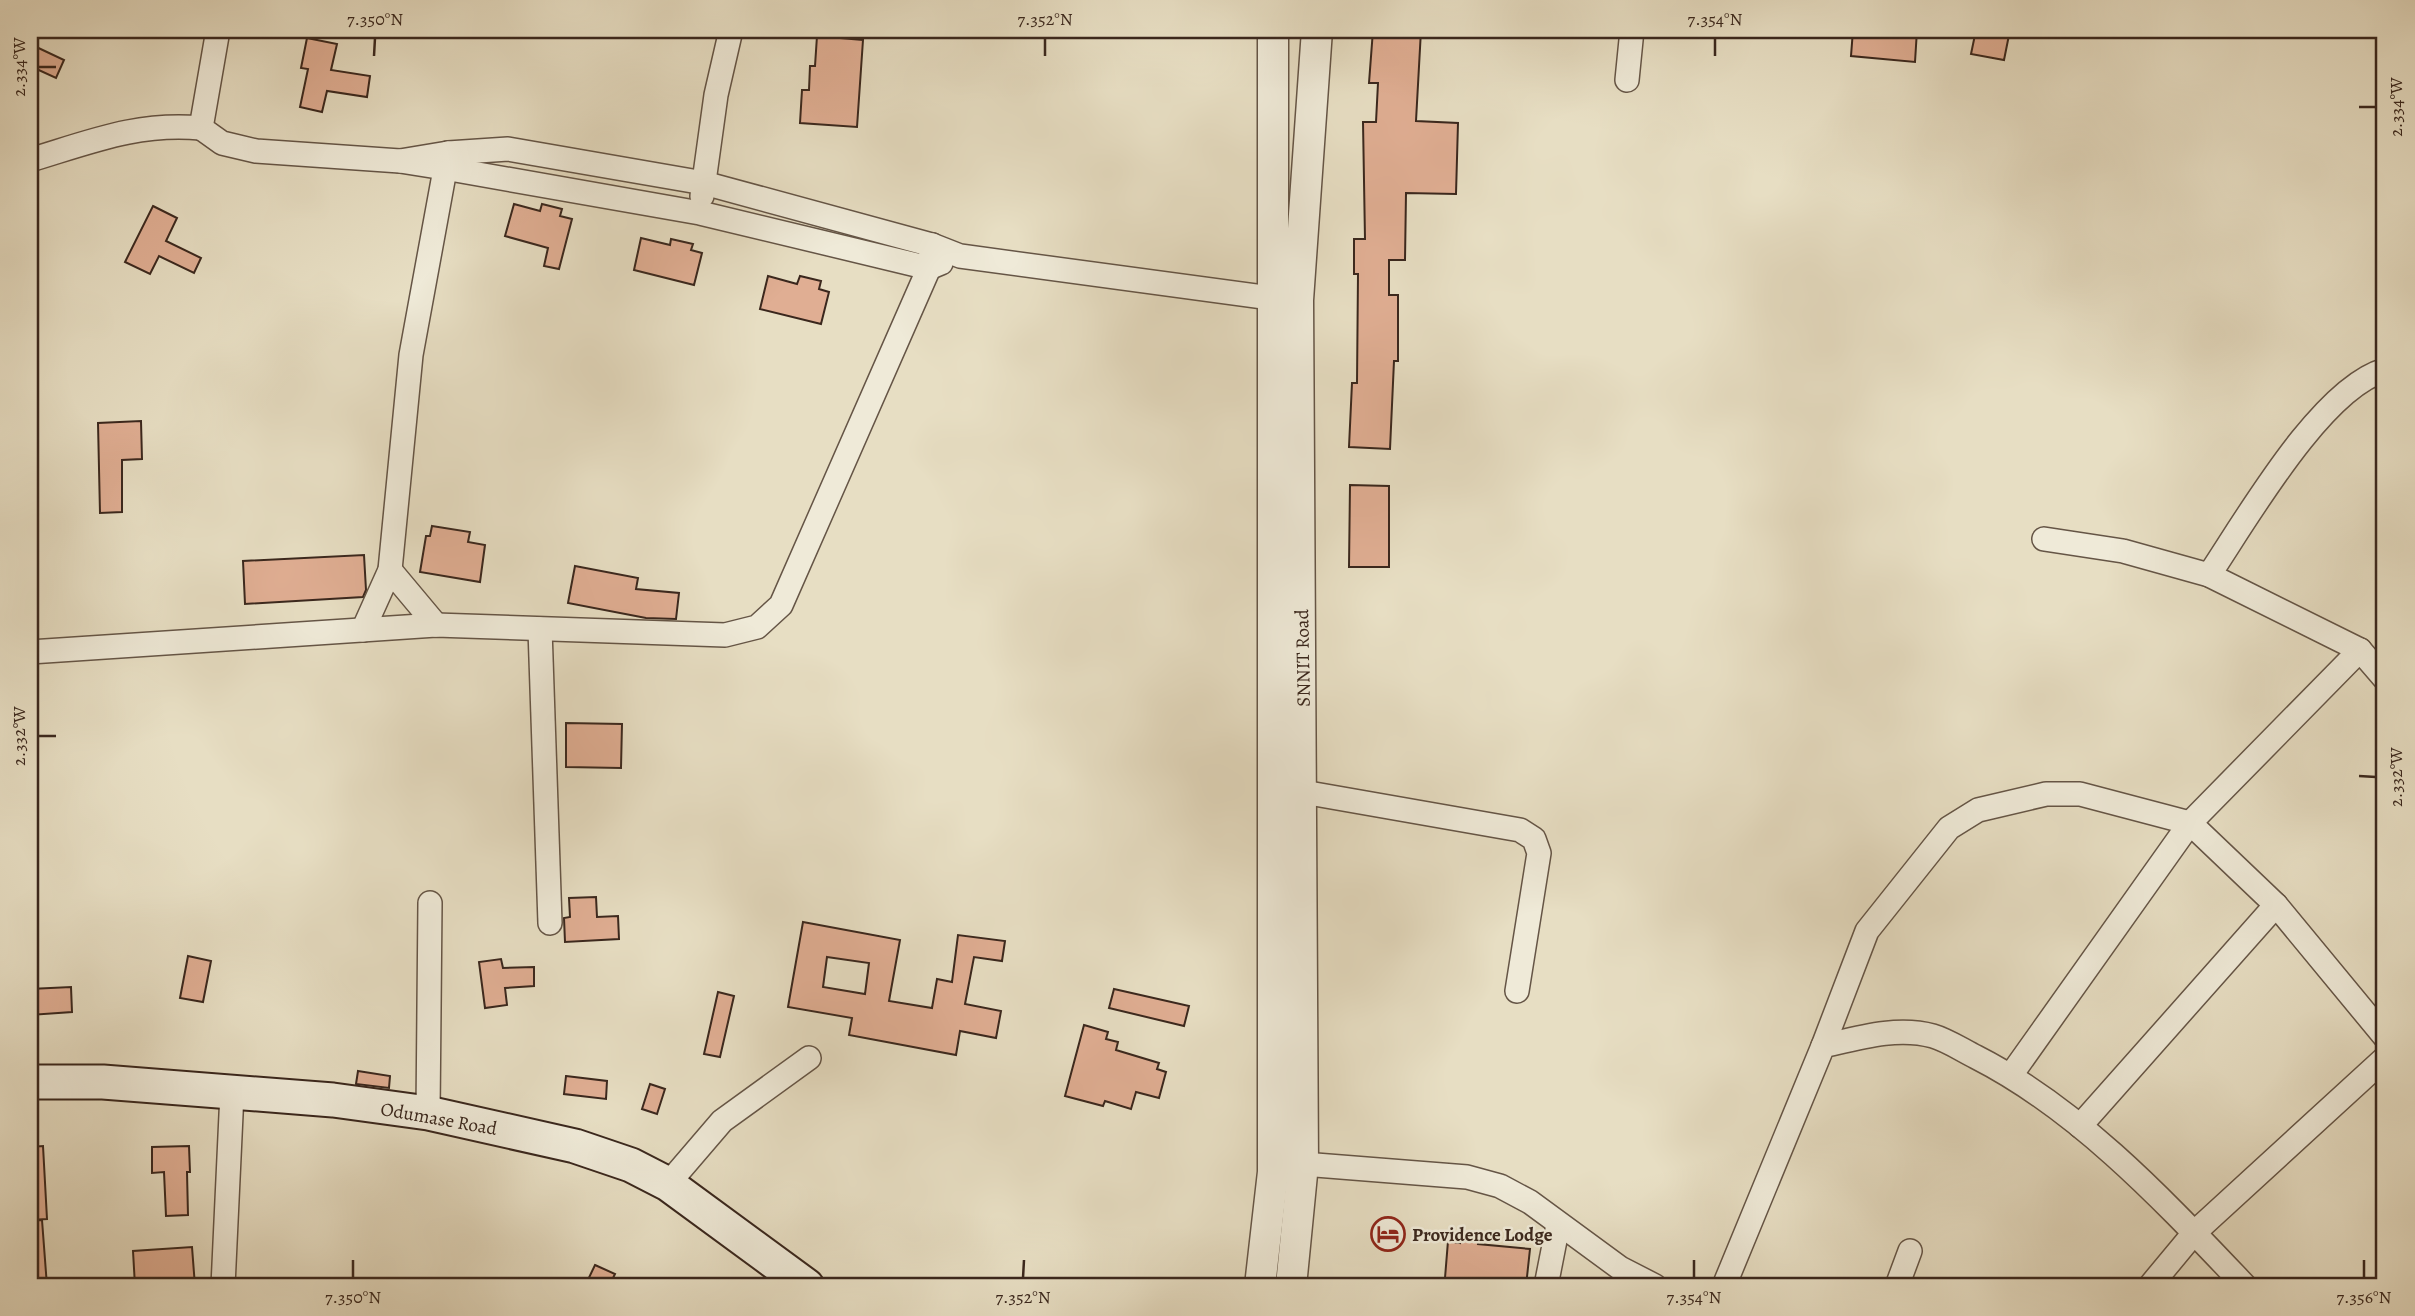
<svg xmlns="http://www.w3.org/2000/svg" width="2415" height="1316" font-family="Alegreya,serif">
<rect width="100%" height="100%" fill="#e7dec3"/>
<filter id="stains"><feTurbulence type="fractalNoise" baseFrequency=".00286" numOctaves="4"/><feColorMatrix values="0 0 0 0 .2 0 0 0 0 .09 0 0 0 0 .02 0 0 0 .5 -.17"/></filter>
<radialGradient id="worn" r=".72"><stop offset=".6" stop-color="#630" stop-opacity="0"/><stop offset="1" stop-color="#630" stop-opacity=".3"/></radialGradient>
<g fill="#e0ae93" stroke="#3a271d" stroke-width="2" fill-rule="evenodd">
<polygon points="1373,30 1421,30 1416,121 1458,123 1456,194 1406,193 1405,260 1389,260 1389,295 1398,295 1398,361 1394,361 1390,449 1349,447 1352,383 1357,383 1358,274 1354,274 1354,239 1365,239 1363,122 1376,122 1378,83 1369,83"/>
<polygon points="1853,30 1917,30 1915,62 1851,56"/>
<polygon points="1976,30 2010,30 2004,60 1971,54"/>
<polygon points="817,36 863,40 857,127 800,123 802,90 809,90 810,66 815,66"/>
<polygon points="307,38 337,44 331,70 370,76 367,97 327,91 322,112 300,107 308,69 301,68"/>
<polygon points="30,44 64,60 56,78 30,66"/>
<polygon points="514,204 540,211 542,204 562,209 560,216 572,219 559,269 544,266 548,248 505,236"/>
<polygon points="153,206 177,218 166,241 201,258 194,273 159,256 150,274 125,262"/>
<polygon points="641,238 670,245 671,239 693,244 691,250 702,253 694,285 634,270"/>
<polygon points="768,276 797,284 800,276 821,281 819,289 829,292 821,324 760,309"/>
<polygon points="141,421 142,459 122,460 122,512 100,513 98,423"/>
<polygon points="1350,485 1389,486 1389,567 1349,567"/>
<polygon points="432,526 470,532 468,542 485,545 480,582 420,572 426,536 430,536"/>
<polygon points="364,555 366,590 363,597 245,604 243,561"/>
<polygon points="575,566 638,578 636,589 679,593 676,619 646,618 568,603"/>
<polygon points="566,723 622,724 621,768 566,767"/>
<polygon points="596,897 597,917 618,916 619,939 565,942 564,918 570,917 569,898"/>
<path d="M803 922 900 940 889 1001 932 1008 937 979 952 982 958 935 1005 941 1002 961 974 957 965 1004 1001 1011 996 1038 960 1031 956 1055 849 1035 852 1018 788 1007ZM827 957 869 963 865 994 823 987Z"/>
<polygon points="188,956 211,961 203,1002 180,998"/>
<polygon points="501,959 503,968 534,967 534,986 505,988 507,1005 485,1008 479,962"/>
<polygon points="71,987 72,1012 30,1015 30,989"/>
<polygon points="1114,989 1189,1006 1184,1026 1109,1008"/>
<polygon points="718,992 734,996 720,1057 704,1054"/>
<polygon points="1084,1025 1108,1032 1106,1039 1118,1042 1116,1050 1159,1063 1157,1069 1166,1072 1159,1098 1136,1092 1131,1109 1105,1101 1103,1106 1065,1096"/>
<polygon points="358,1071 390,1076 389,1088 356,1084"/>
<polygon points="566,1076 607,1081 606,1099 564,1094"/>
<polygon points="650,1084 665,1089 657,1114 642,1109"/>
<polygon points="43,1146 47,1219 30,1220 30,1147"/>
<polygon points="189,1146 190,1172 187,1172 188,1215 166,1216 164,1172 152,1173 152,1147"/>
<polygon points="42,1220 47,1286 30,1286 30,1221"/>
<polygon points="1462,1233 1479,1235 1478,1244 1530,1249 1526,1286 1445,1278 1448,1241 1460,1243"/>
<polygon points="192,1247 195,1286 135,1286 133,1251"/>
<polygon points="595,1265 615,1274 609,1286 585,1286"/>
</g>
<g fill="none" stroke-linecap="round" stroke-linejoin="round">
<g stroke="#655546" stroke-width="26">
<g id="minor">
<polyline points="218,30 201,128 222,143 256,151 400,161 444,168 700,213 929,268 941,263"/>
<polyline points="1627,80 1632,30"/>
<path d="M30 160C90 142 138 122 201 128"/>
<polyline points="400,161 448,153 508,149 704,183 932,245 960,256 1271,298"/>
<polyline points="702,196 716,95 731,30"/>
<polyline points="2044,539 2123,551 2209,575 2360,650"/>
<polyline points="390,570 436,625"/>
<path d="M2209 575C2246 520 2321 388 2385 370"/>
<polyline points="540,629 550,923"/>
<polyline points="363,630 390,570 411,355 448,153"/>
<polyline points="30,652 436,625 725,635 757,627 781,605 929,268 932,245"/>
<polyline points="1303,792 1520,830 1534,839 1539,853 1517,991"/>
<polyline points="1823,1046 1867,931 1949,828 1978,810 2046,794 2080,794 2190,823 2276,905 2385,1037"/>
<polyline points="2011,1075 2190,823 2360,650 2385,679"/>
<polyline points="428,1113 430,903"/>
<polyline points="2080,1126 2276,905"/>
<polyline points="1303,1164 1467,1177 1500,1186 1530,1202 1620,1268 1655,1286"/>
<polyline points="668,1184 722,1121 809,1058"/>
<polyline points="223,1286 232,1093"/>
<polyline points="1546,1286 1558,1225"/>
<path d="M1724 1286 1823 1046C1858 1038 1897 1026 1933 1036 1947 1040 1962 1050 1976 1057 2080 1110 2165 1202 2245 1286"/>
<polyline points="1897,1286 1910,1251"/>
<polyline points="2150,1286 2194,1233 2385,1058"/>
</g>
</g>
<g stroke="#655546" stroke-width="33">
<g id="tertiary">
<polyline points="1260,1286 1273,1172 1273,30"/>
<polyline points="1291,1286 1303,1164 1298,300 1317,30"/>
</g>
</g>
<g stroke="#3a271d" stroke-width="37">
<polyline id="secondary" points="30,1082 103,1082 333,1100 428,1113 575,1146 631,1165 668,1184 807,1286"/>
</g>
<use href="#minor" stroke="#efead8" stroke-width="23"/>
<use href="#tertiary" stroke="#efead8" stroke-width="30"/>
<use href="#secondary" stroke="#efead8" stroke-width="33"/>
</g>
<path fill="none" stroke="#3a271d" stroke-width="2.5" d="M374 56 375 38M1045 56V38M1715 56V38M38 67H56M2359 107H2376M38 736H56M2359 776 2376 777M353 1278V1260M1023 1278 1024 1260M1694 1278V1260M2364 1278V1260"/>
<defs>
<g id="hotel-ring" transform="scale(1.75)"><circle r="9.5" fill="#efead8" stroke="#8f2418" stroke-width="1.5"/><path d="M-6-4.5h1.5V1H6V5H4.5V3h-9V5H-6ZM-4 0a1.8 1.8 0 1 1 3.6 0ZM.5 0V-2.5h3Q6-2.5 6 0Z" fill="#8f2418"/></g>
</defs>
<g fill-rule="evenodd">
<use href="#hotel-ring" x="1388" y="1234"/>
</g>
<g text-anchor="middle" stroke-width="5" stroke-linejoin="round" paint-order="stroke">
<g font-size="19" fill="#3a271d" stroke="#efead8">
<text transform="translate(1302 658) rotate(-91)" y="7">SNNIT Road</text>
<text transform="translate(439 1118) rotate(10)" y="7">Odumase Road</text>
</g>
<g font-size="19" font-weight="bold" fill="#3a271d" stroke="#efead8" text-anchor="start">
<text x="1412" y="1241">Providence Lodge</text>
</g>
</g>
<rect width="2415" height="1316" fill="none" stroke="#e7dec3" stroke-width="77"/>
<rect x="38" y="38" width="2338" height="1240" fill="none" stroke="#3a271d" stroke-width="2.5"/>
<g font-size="18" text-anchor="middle" fill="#3a271d">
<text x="375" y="25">7.350°N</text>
<text x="1045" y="25">7.352°N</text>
<text x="1715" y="25">7.354°N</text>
<text transform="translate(19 67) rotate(-90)" y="6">2.334°W</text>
<text transform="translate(2396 107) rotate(-90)" y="6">2.334°W</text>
<text transform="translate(19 736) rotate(-90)" y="6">2.332°W</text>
<text transform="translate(2396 777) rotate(-90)" y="6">2.332°W</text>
<text x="353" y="1303">7.350°N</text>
<text x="1023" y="1303">7.352°N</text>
<text x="1694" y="1303">7.354°N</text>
<text x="2364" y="1303">7.356°N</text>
</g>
<rect width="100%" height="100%" filter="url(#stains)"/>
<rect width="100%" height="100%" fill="url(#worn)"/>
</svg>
